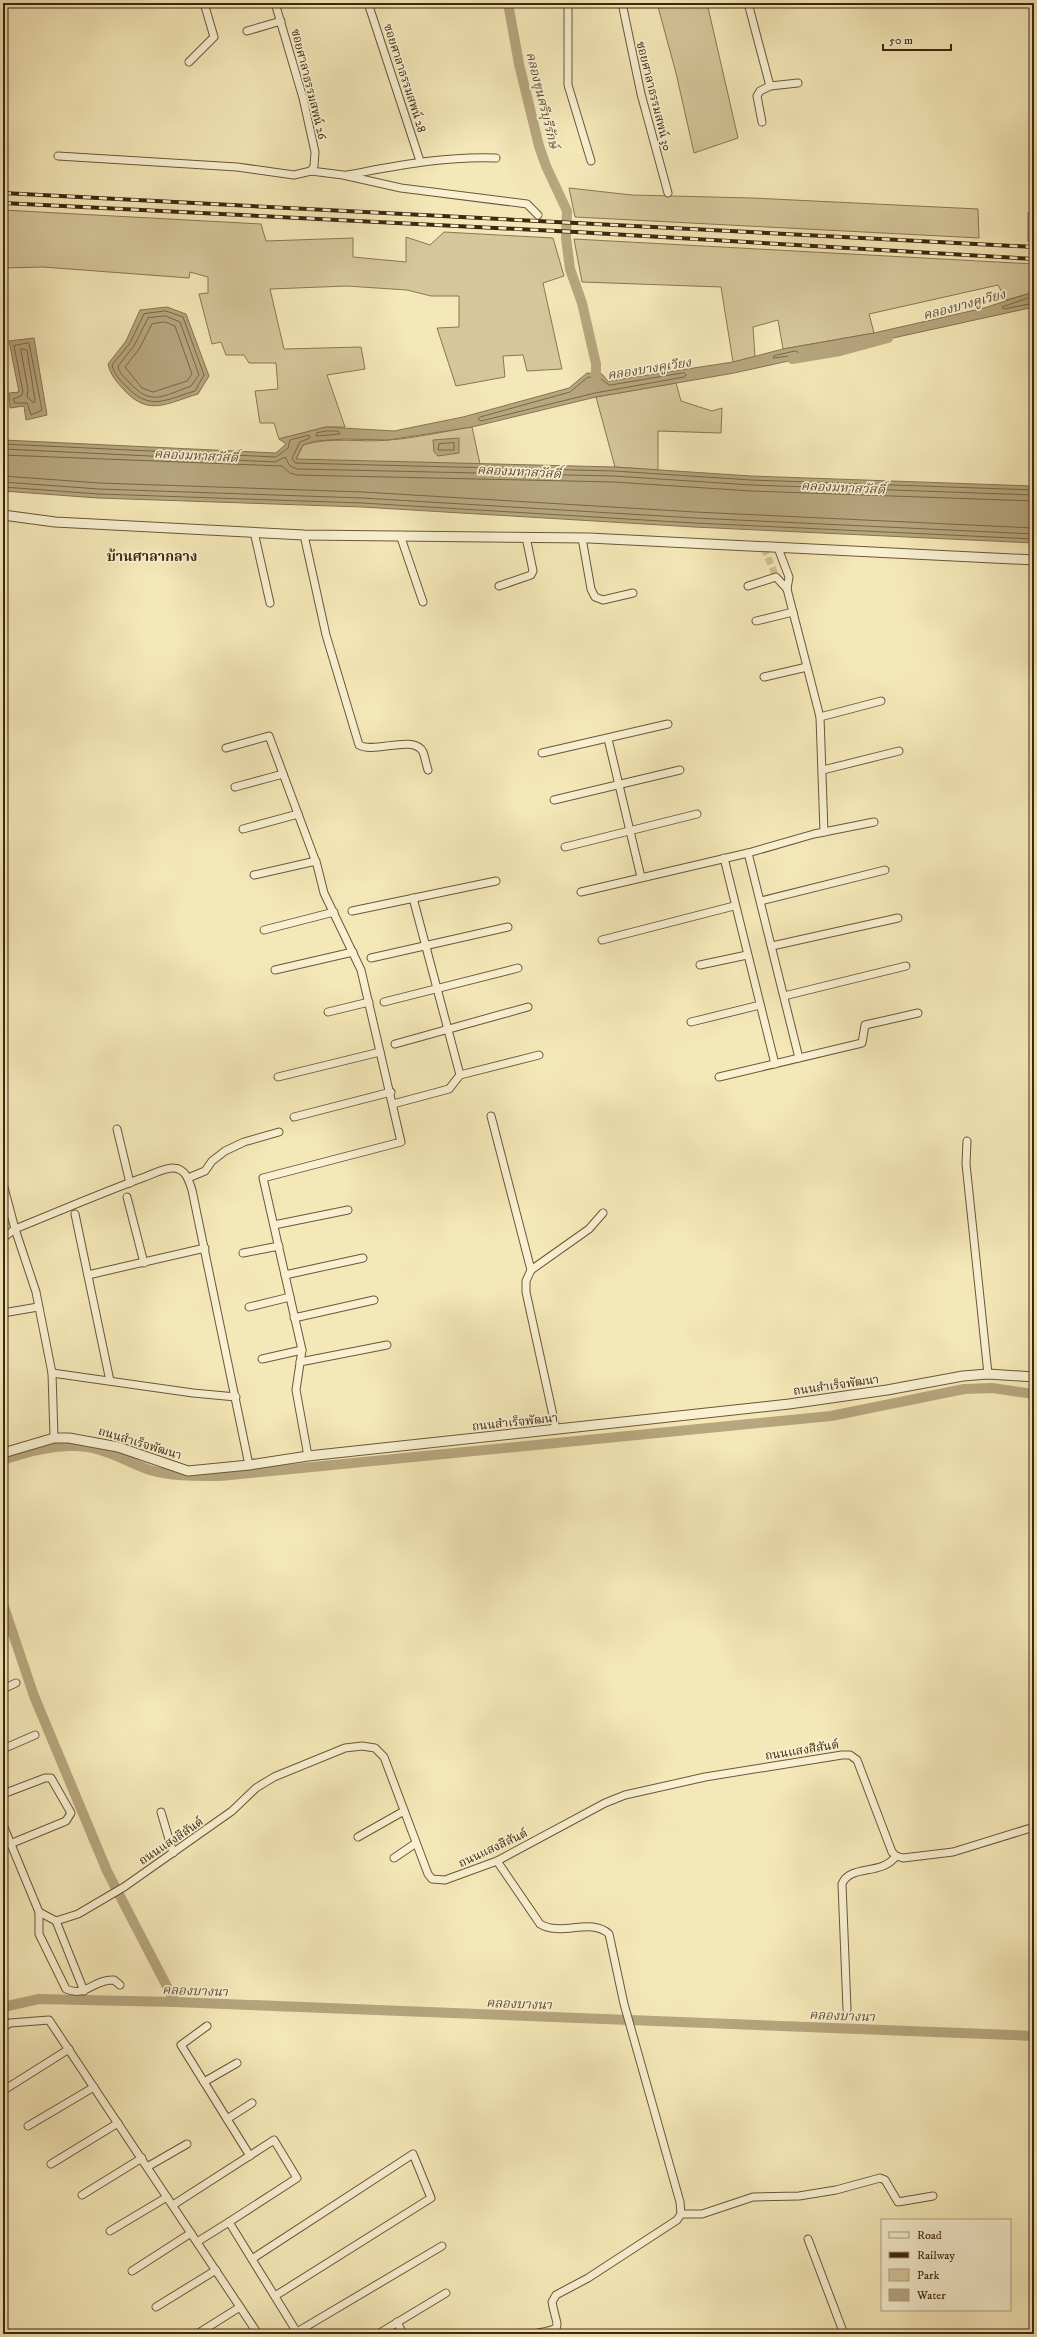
<svg xmlns="http://www.w3.org/2000/svg" width="1037" height="2337" font-family="'IM FELL DW Pica','Noto Serif Thai',serif">
<rect width="100%" height="100%" fill="#f5e8b8"/>
<filter id="stains"><feTurbulence type="fractalNoise" baseFrequency=".005" numOctaves="4"/><feColorMatrix values="0 0 0 0 .2 0 0 0 0 .09 0 0 0 0 .02 0 0 0 .5 -.17"/></filter>
<radialGradient id="worn" r=".72"><stop offset=".6" stop-color="#630" stop-opacity="0"/><stop offset="1" stop-color="#630" stop-opacity=".3"/></radialGradient>
<g fill="#d6c79b" stroke="#8a7654">
<polygon points="657,3 707,3 738,138 694,153 676,73"/>
<polygon points="569,188 632,195 752,198 978,209 979,238 575,217"/>
<polygon points="3,210 261,224 266,241 353,238 353,257 406,262 406,237 430,245 444,232 553,238 564,276 543,283 562,369 527,371 523,355 503,356 505,377 456,386 437,328 459,327 459,296 431,296 407,290 347,286 270,289 284,349 361,347 365,369 327,375 345,427 326,427 279,439 274,423 260,423 255,391 278,389 276,363 249,363 244,355 226,355 221,342 212,344 199,294 208,293 208,277 190,272 189,278 43,267 3,268"/>
<rect x="1028" y="213" width="6" height="28"/>
<polygon points="574,239 1034,264 1034,292 1006,300 998,285 869,314 874,333 783,349 778,320 753,327 755,357 733,362 721,287 582,282"/>
<polygon points="676,383 681,401 712,411 722,408 721,433 658,431 658,470 615,467 596,397"/>
<path d="M472 427 480 464 296 460 303 445C332 436 360 443 389 440 417 438 445 431 472 427Z"/>
</g>
<g fill="#b7a67e" stroke="#877351">
<polygon points="1034,292 1034,307 734,373 596,397 472,427 388,440 345,439 316,441 303,445 296,459 615,467 751,476 1032,486 1034,486 1034,543 694,527 362,507 98,498 3,491 3,440 276,453 286,444 279,439 326,427 394,431 463,417 569,388 587,373 602,374 608,381 733,362 783,349 874,333 984,308"/>
<path d="M167 307 186 314 209 376 198 394C167 403 149 417 124 390 116 381 111 376 108 364L126 341 140 310Z"/>
<polygon points="34,338 47,415 26,420 24,406 10,408 9,393 19,392 9,341"/>
<polygon points="459,438 459,453 438,456 434,452 433,440"/>
</g>
<g fill="none" stroke-linecap="round" stroke-linejoin="round">
<g stroke="#7b6646" stroke-width="1">
<polyline points="1034,296 1002,307 1004,309 1034,303"/>
<path d="M166 311 183 317 204 375 195 391C164 400 150 412 125 385 119 379 114 374 112 365L130 343 144 314Z"/>
<path d="M166 316 180 322 199 375 191 386C163 396 151 407 129 382 124 377 119 373 118 366L134 346 148 318Z"/>
<polygon points="165,322 175,326 192,374 187,381 153,392 142,388 125,367 139,349 152,324"/>
<polygon points="29,343 42,410 31,415 27,403 15,403 13,399 21,396 23,392 14,346"/>
<polygon points="21,349 27,350 35,400 34,403 27,397 28,390"/>
<polygon points="796,351 798,352 797,355 773,358 774,356"/>
<polygon points="684,373 686,375 684,377 595,393 481,421 478,419 480,417 570,392 588,377 600,378 609,385"/>
<polygon points="327,431 338,431 340,434 316,436 317,433"/>
<polygon points="454,443 454,450 438,450 439,444"/>
<polyline points="3,444 276,457 288,448 290,440 309,435 310,438 300,442 292,458 295,463 614,471 751,480 1034,490"/>
<polyline points="3,449 275,462 285,457 290,466 297,469 614,476 751,485 1034,495"/>
<polyline points="3,455 282,466 290,473 297,475 614,482 751,491 1034,501"/>
<polyline points="3,476 99,483 363,492 695,512 1034,528"/>
<polyline points="3,482 99,489 362,498 695,518 1034,534"/>
<polyline points="3,487 99,494 362,503 694,523 1034,539"/>
</g>
<g stroke="#b7a67e" stroke-width="10">
<polyline points="508,3 519,64 539,146 546,166 567,211 566,238 570,269 582,303 596,364 596,386"/>
<polyline points="792,359 840,351 888,338"/>
<path d="M3 1460C29 1451 60 1443 87 1447 110 1450 129 1463 150 1470 173 1477 197 1476 220 1476L831 1416 964 1389 992 1388 1034 1394"/>
<polyline points="3,1604 34,1696 107,1871 175,2002"/>
<polyline points="3,2007 39,1999 175,2002 1034,2036"/>
</g>
<polyline stroke="#d1c196" stroke-width="7" stroke-dasharray="7 3.5" stroke-linecap="butt" points="764,548 776,577"/>
<g stroke="#6c5638" stroke-width="9">
<g id="minor">
<polyline points="275,3 303,98 315,152 314,166 311,171"/>
<polyline points="368,3 420,161"/>
<polyline points="568,3 568,85 591,161"/>
<polyline points="622,3 641,94 668,193"/>
<polyline points="748,3 770,86 798,83"/>
<polyline points="247,31 281,21"/>
<polyline points="189,62 214,37 204,3"/>
<polyline points="762,122 757,96 760,91 770,86"/>
<polyline points="58,156 237,167 294,175 311,171 343,175 401,188 527,204 538,215"/>
<path d="M347 175C397 166 444 156 496 158"/>
<polyline points="254,532 270,603"/>
<path d="M304 535 326 635 359 745C374 754 414 734 423 752 425 757 426 764 428 770"/>
<polyline points="400,535 423,602"/>
<polyline points="582,538 591,589 595,597 603,600 633,593"/>
<polyline points="778,548 789,577 787,589 820,717 824,832"/>
<polyline points="499,586 531,575 533,571 526,537"/>
<polyline points="748,586 776,577 787,589"/>
<polyline points="756,621 793,612"/>
<polyline points="764,677 807,667"/>
<polyline points="820,717 881,701"/>
<polyline points="608,739 641,877"/>
<polyline points="226,748 269,736 317,865 324,893 361,970 401,1142 263,1178 302,1350 296,1390 308,1456"/>
<polyline points="542,753 668,724"/>
<polyline points="823,770 899,751"/>
<polyline points="235,787 283,774"/>
<polyline points="554,800 680,770"/>
<polyline points="243,829 298,814"/>
<polyline points="565,847 697,814"/>
<polyline points="748,853 799,1058"/>
<polyline points="724,858 775,1064"/>
<polyline points="254,875 316,861"/>
<polyline points="581,892 748,853 814,834 874,822"/>
<polyline points="761,901 885,870"/>
<polyline points="352,911 496,881"/>
<polyline points="264,930 334,912"/>
<polyline points="602,940 734,906"/>
<polyline points="772,946 898,918"/>
<polyline points="371,958 508,927"/>
<polyline points="700,965 747,955"/>
<polyline points="275,970 353,952"/>
<polyline points="784,996 906,966"/>
<polyline points="384,1002 518,968"/>
<polyline points="328,1012 369,1002"/>
<polyline points="691,1022 760,1005"/>
<polyline points="395,1044 528,1007"/>
<polyline points="460,1075 539,1055"/>
<polyline points="278,1077 380,1052"/>
<polyline points="719,1077 862,1043 865,1025 918,1013"/>
<polyline points="393,1104 449,1089 460,1075 413,898"/>
<polyline points="491,1116 531,1270 526,1281 526,1292 556,1429"/>
<polyline points="294,1117 391,1092"/>
<polyline points="117,1129 130,1183"/>
<polyline points="967,1141 966,1164 988,1374"/>
<polyline points="188,1178 205,1171 212,1161 225,1151 244,1142 279,1132"/>
<polyline points="3,1184 15,1229 36,1292 52,1373 54,1438"/>
<polyline points="127,1197 144,1263"/>
<polyline points="75,1214 110,1381"/>
<polyline points="274,1225 348,1210"/>
<path d="M3 1238 15 1229C57 1212 99 1194 142 1178 151 1175 165 1167 174 1168 186 1169 189 1181 192 1190L249 1465"/>
<polyline points="243,1253 279,1246"/>
<polyline points="531,1270 589,1229 603,1213"/>
<polyline points="88,1275 205,1248"/>
<polyline points="285,1275 363,1258"/>
<polyline points="249,1307 290,1297"/>
<polyline points="3,1313 38,1307"/>
<polyline points="294,1318 374,1300"/>
<polyline points="262,1359 302,1350"/>
<polyline points="300,1362 387,1345"/>
<polyline points="52,1373 193,1393 236,1397"/>
<polyline points="3,1689 16,1683"/>
<polyline points="3,1749 35,1735"/>
<polyline points="3,1794 45,1778 51,1778 71,1813 66,1821 10,1844"/>
<polyline points="161,1812 173,1853"/>
<polyline points="3,1825 39,1912 56,1921 78,1914 124,1887 232,1811 256,1788 274,1777 345,1748 362,1746 375,1748 384,1757 428,1874 432,1879 445,1880 497,1861 605,1803 625,1795 705,1777 842,1755 850,1755 857,1760 892,1852 896,1856 903,1858 953,1852 1034,1827"/>
<polyline points="358,1837 404,1811"/>
<polyline points="394,1858 416,1843"/>
<path d="M497 1861 540 1924C561 1937 591 1917 609 1934L624 2004 680 2202 681 2214 677 2220 588 2278 556 2295 552 2302C557 2330 566 2328 533 2334"/>
<path d="M39 1912V1934L66 1989C86 1998 93 1979 114 1980L120 1985"/>
<polyline points="56,1921 84,1991"/>
<path d="M847 2009 842 1884C850 1864 882 1876 896 1856"/>
<polyline points="207,2026 181,2045 250,2156"/>
<polyline points="3,2027 10,2023 49,2020 258,2334"/>
<polyline points="204,2082 237,2063"/>
<polyline points="4,2090 69,2049"/>
<polyline points="227,2119 252,2103"/>
<polyline points="28,2126 94,2087"/>
<polyline points="51,2164 118,2123"/>
<polyline points="147,2167 187,2144"/>
<polyline points="82,2195 142,2158"/>
<polyline points="173,2205 274,2140 297,2178 229,2222"/>
<polyline points="681,2214 702,2214 753,2197 799,2196 836,2190 880,2178 885,2180 898,2202 933,2196"/>
<polyline points="110,2231 167,2197"/>
<polyline points="808,2239 844,2334"/>
<polyline points="197,2242 229,2222 298,2334"/>
<polyline points="252,2259 413,2154 431,2198 275,2296"/>
<polyline points="132,2271 191,2233"/>
<polyline points="156,2307 216,2270"/>
<polyline points="397,2322 403,2334"/>
<polyline points="297,2332 442,2246"/>
<polyline points="197,2334 240,2307"/>
<polyline points="378,2334 446,2293"/>
</g>
</g>
<g stroke="#6c5638" stroke-width="11">
<g id="tertiary">
<polyline points="3,515 55,522 304,535 589,538 1034,560"/>
<polyline points="3,1453 54,1438 69,1438 118,1447 188,1471 249,1465 308,1456 789,1404 887,1390 963,1376 988,1374 1034,1377"/>
</g>
</g>
<use href="#minor" stroke="#f8f0d1" stroke-width="7"/>
<use href="#tertiary" stroke="#f8f0d1" stroke-width="9"/>
<g stroke="#3f260d" stroke-width="4">
<g id="rail">
<polyline points="3,193 1034,247"/>
<polyline points="3,203 576,232 1034,259"/>
</g>
</g>
<use href="#rail" stroke="#f8f0d1" stroke-width="2.5" stroke-dasharray="8" stroke-linecap="butt"/>
</g>
<g text-anchor="middle" stroke-width="3.5" stroke-linejoin="round" paint-order="stroke">
<g font-size="12" fill="#3f260d" stroke="#f8f0d1">
<text transform="translate(405 78) rotate(72)" y="4">ซอยศาลาธรรมสพน์ 28</text>
<text transform="translate(309 84) rotate(76)" y="4">ซอยศาลาธรรมสพน์ 26</text>
<text transform="translate(654 96) rotate(76)" y="4">ซอยศาลาธรรมสพน์ 30</text>
<text transform="translate(836 1385) rotate(-8)" y="4">ถนนสำเร็จพัฒนา</text>
<text transform="translate(515 1422) rotate(-6)" y="4">ถนนสำเร็จพัฒนา</text>
<text transform="translate(140 1443) rotate(17)" y="4">ถนนสำเร็จพัฒนา</text>
<text transform="translate(802 1750) rotate(-9)" y="4">ถนนแสงสีสันต์</text>
<text transform="translate(171 1841) rotate(-34)" y="4">ถนนแสงสีสันต์</text>
<text transform="translate(493 1848) rotate(-25)" y="4">ถนนแสงสีสันต์</text>
</g>
<g font-size="13" font-style="italic" fill="#634c2f" stroke="#f8f0d1">
<text transform="translate(543 100) rotate(76)" y="5">คลองขุนศรีบุรีรักษ์</text>
<text transform="translate(964 304) rotate(-15)" y="5">คลองบางคูเวียง</text>
<text transform="translate(649 368) rotate(-9)" y="5">คลองบางคูเวียง</text>
<text transform="translate(196 455) rotate(3)" y="5">คลองมหาสวัสดิ์</text>
<text transform="translate(519 471) rotate(3)" y="5">คลองมหาสวัสดิ์</text>
<text transform="translate(843 487) rotate(3)" y="5">คลองมหาสวัสดิ์</text>
<text transform="translate(195 1990) rotate(2)" y="5">คลองบางนา</text>
<text transform="translate(519 2003) rotate(2)" y="5">คลองบางนา</text>
<text transform="translate(842 2015) rotate(2)" y="5">คลองบางนา</text>
</g>
<g font-size="14" font-weight="bold" fill="#3f260d" stroke="#f8f0d1">
<text x="152" y="561">บ้านศาลากลาง</text>
</g>
</g>
<rect width="1037" height="2337" fill="none" stroke="#f5e8b8" stroke-width="16"/>
<rect x="4" y="4" width="1029" height="2329" fill="none" stroke="#3f260d" stroke-width="2"/>
<rect x="8" y="8" width="1021" height="2321" fill="none" stroke="#3f260d"/>
<rect x="881" y="2219" width="130" height="92" fill="#f8f0d1" stroke="#ae9f83"/>
<rect x="889" y="2232" width="20" height="6" fill="#f8f0d1" stroke="#ae9f83"/>
<text x="917" y="2239" font-size="12" fill="#3f260d">Road</text>
<rect x="889" y="2252" width="20" height="6" fill="#3f260d" stroke="#ae9f83"/>
<text x="917" y="2259" font-size="12" fill="#3f260d">Railway</text>
<rect x="889" y="2269" width="20" height="12" fill="#d6c79b" stroke="#ae9f83"/>
<text x="917" y="2279" font-size="12" fill="#3f260d">Park</text>
<rect x="889" y="2289" width="20" height="12" fill="#b7a67e" stroke="#ae9f83"/>
<text x="917" y="2299" font-size="12" fill="#3f260d">Water</text>
<path d="M883 44v6h68v-6" fill="none" stroke="#3f260d" stroke-width="2"/>
<text x="889" y="44" font-size="12" fill="#3f260d" stroke="#f8f0d1" stroke-width="3" paint-order="stroke">50 m</text>
<rect width="100%" height="100%" filter="url(#stains)"/>
<rect width="100%" height="100%" fill="url(#worn)"/>
</svg>
